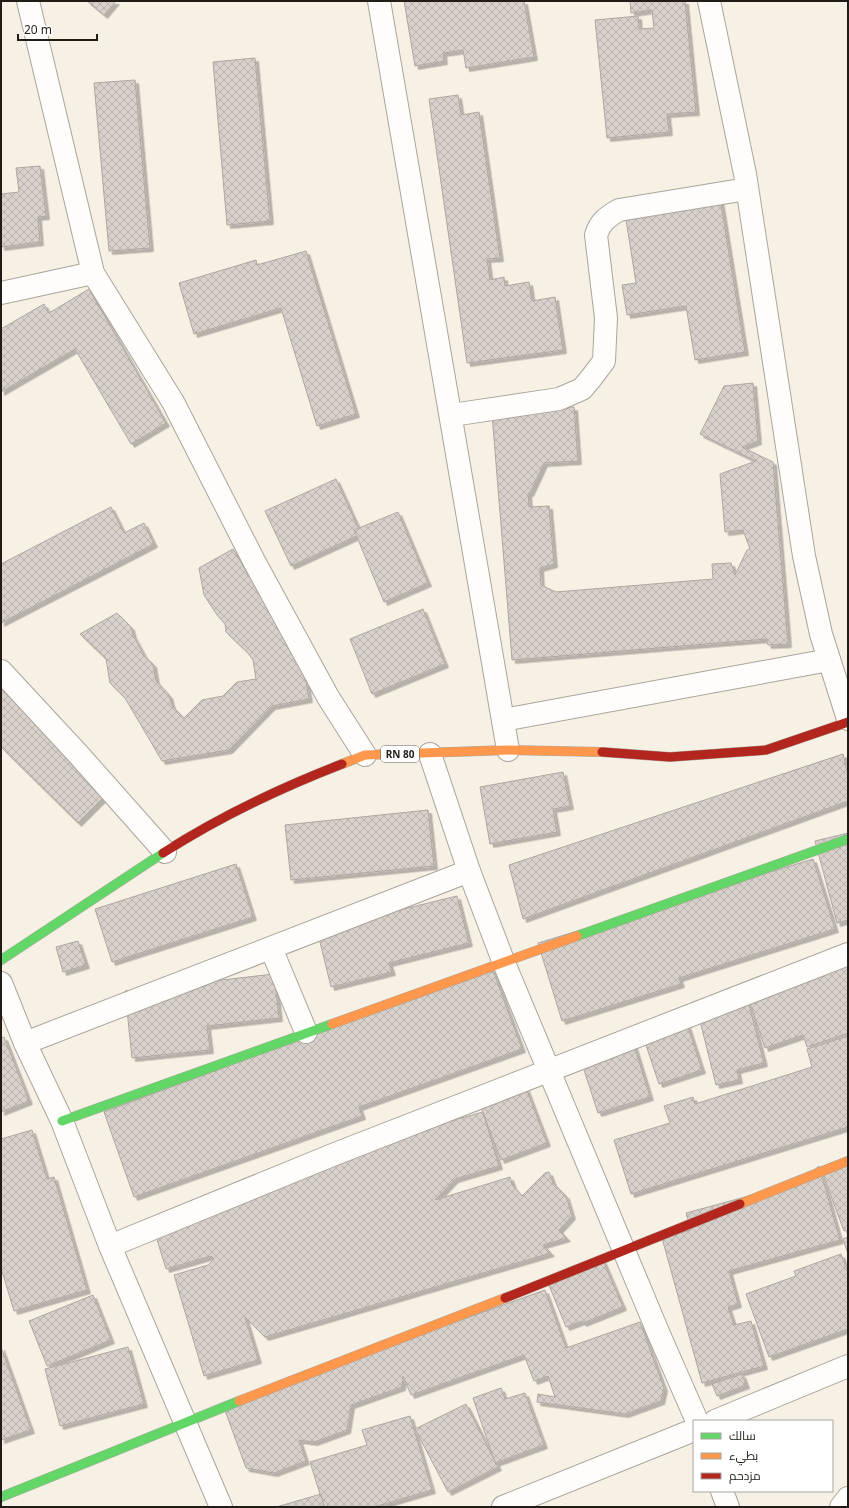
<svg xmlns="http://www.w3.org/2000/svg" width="849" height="1508" font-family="'Noto Sans',Cairo,sans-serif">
<defs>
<pattern id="building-cross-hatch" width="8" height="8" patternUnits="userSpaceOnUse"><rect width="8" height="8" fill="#d8d0ca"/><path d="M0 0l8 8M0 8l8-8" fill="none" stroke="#b9b2ad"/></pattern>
<filter id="shadow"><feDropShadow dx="3.5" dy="3.5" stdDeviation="0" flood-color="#0004"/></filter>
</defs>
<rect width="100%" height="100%" fill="#f7f1e5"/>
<g fill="url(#building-cross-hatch)" stroke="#aea7a0" filter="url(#shadow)">
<polygon points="87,1 116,1 104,15"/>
<polygon points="404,1 524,1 534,57 466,68 463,50 443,53 444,61 415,66"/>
<polygon points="630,1 685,1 696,112 667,114 669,132 607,138 595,20 638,16 639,29 654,28 652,10 631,13"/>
<polygon points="255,58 270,221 227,225 213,62"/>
<polygon points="135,80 150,248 109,251 94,83"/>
<polygon points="458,95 461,115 479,112 500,258 487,259 490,280 504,277 505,286 529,282 532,301 555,297 563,350 467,363 429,99"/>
<polygon points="40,166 46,216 38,217 40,242 1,247 1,194 19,192 16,168"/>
<polygon points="719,192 745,352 695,360 686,306 627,315 622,285 636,283 624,207"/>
<polygon points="306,251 356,414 317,426 281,308 194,334 179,283 256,260 257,265"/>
<polygon points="89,289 166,423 131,444 75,349 1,392 1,329 44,304 49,313"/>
<polygon points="753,383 758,441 742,447 773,462 788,644 768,645 766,639 512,660 492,414 574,407 578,461 544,463 530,493 528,493 529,507 549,506 554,564 540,568 541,585 556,592 713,579 712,564 731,563 735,575 747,550 750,549 743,530 725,532 720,474 756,461 700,434 724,386"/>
<polygon points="336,479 361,534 291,566 265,511"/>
<polygon points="111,507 124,533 144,523 154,544 1,623 1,564"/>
<polygon points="398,512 428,583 384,602 354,530"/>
<polygon points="233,549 304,669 309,699 272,706 229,750 162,761 125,698 110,683 106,659 80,634 117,613 131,627 133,635 145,657 153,664 156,681 169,695 172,706 184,718 202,700 223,696 237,682 256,679 253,660 248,653 226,632 225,624 217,615 204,595 199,568"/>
<polygon points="423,609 445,664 372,694 350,639"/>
<polygon points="1,684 110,791 78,823 1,747"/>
<polygon points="843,754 848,775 848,801 523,919 509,865"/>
<polygon points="563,772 570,806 553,809 557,832 490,844 480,787"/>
<polygon points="428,810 434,866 291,880 285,825"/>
<polygon points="848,833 848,920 837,923 815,841"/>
<polygon points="813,859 835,929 679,978 681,984 562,1021 538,943"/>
<polygon points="236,864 253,917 112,962 95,909"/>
<polygon points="457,896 469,943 389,963 392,972 331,987 317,930"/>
<polygon points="78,941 86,965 63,972 56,947"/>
<polygon points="848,958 848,1033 807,1047 803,1035 765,1048 746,991"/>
<polygon points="492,968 522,1049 359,1107 362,1116 134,1197 104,1112"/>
<polygon points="274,974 279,1018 207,1026 210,1050 132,1058 125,991"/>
<polygon points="746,993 764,1063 737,1070 739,1080 716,1085 696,1005"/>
<polygon points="687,1024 702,1070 659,1084 644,1039"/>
<polygon points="848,1036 848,1127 631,1194 614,1140 670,1123 664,1106 693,1097 695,1104 812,1067 807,1049"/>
<polygon points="4,1037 29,1101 1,1112 1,1038"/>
<polygon points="633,1042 650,1097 598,1113 580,1058"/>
<polygon points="526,1088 547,1143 501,1160 480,1105"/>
<polygon points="483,1112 499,1166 455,1179 435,1200 510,1177 513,1186 522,1196 545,1173 549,1172 553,1183 566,1196 572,1216 559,1230 567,1238 543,1245 551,1253 265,1337 245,1317 258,1360 204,1376 174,1275 208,1265 214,1259 211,1256 166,1269 151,1220 429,1127"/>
<polygon points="32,1130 47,1179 54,1177 87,1290 14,1311 1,1268 1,1139"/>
<polygon points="848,1160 848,1230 844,1231 821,1169"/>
<polygon points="819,1166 840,1240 729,1271 738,1304 728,1307 734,1325 751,1321 764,1366 702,1383 662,1238 691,1230 686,1213 800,1182"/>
<polygon points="848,1237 848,1254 843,1239"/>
<polygon points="841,1254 848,1273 848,1329 769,1357 746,1294 796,1276 794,1271"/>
<polygon points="601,1256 623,1307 583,1323 582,1321 566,1327 546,1278"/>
<polygon points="545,1290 566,1348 640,1322 664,1388 661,1401 625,1414 537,1402 538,1394 555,1397 548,1376 534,1381 524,1355 411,1395 403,1376 402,1387 351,1405 347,1430 314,1442 299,1440 306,1461 274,1473 246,1468 223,1405"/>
<polygon points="93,1295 111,1340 47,1366 29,1321"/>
<polygon points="1,1347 31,1430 1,1440"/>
<polygon points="128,1347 144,1404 60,1426 45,1369"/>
<polygon points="742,1374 746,1385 717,1396 712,1384"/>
<polygon points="501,1388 505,1399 525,1393 544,1445 495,1463 473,1398"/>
<polygon points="466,1404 498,1467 448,1492 415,1429"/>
<polygon points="410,1416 432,1490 374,1507 324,1507 310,1462 367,1445 362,1430"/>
<polygon points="321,1494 324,1507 276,1507"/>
</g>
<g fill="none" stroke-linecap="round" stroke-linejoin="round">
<g stroke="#a9a59b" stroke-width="24">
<g id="street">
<polyline points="28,1 93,273 173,402 254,561 328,697 365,755"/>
<polyline points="379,1 508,750"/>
<polyline points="709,1 745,174 804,556 821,634 848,719"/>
<polyline points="1,293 93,273"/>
<path d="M452 415 559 399 582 389 592 377 604 361 606 318 596 235C600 222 607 217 619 210L747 189"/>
<polyline points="1,671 78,754 165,852"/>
<polyline points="503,720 829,660"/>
<polyline points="430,754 469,871 504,963 658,1332 697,1421"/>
<polyline points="271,948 306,1032"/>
<polyline points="1,983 25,1043 62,1121 110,1246 221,1507"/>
<polyline points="25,1043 469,871"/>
<polyline points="110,1246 335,1154 848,954"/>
<polyline points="715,1421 848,1366"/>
<polyline points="722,1491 728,1507"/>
<polyline points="503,1507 694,1430"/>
<polyline points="841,1507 848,1498"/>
</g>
</g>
<g stroke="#a9a59b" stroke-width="10">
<g id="fast">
<polyline points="577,936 848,839"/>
<polyline points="1,960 163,853"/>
<polyline points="62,1121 332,1024"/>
<polyline points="1,1497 239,1401"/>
</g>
</g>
<g stroke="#a9a59b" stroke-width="10">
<g id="slow">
<polyline points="342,764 365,755 508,750 602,752"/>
<polyline points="332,1024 577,936"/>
<polyline points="740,1204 848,1161"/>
<polyline points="239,1401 505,1298"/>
</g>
</g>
<g stroke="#a9a59b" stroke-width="10">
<g id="jam">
<polyline points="602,752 670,757 766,750 848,722"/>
<path d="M163 853C219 817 280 788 342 764"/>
<polyline points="505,1298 740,1204"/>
</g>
</g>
<use href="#street" stroke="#fefdfb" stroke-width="22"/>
<use href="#fast" stroke="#63d668" stroke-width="9"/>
<use href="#slow" stroke="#ff974d" stroke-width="9"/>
<use href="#jam" stroke="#b3261e" stroke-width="9"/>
</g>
<g text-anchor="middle" stroke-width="3.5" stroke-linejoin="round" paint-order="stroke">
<rect fill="#fff" stroke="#64615c" stroke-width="1" x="381" y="746" width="38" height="16" rx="3"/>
<g font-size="10" font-weight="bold" fill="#211d16">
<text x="400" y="758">RN 80</text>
</g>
</g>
<rect width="849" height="1508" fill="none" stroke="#211d16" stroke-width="4"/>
<rect x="693" y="1420" width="140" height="72" fill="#ffffff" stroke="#a6a5a2"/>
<rect x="701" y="1433" width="20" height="6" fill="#63d668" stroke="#a6a5a2"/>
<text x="729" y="1440" font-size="12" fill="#211d16">سالك</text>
<rect x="701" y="1453" width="20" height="6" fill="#ff974d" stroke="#a6a5a2"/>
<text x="729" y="1460" font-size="12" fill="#211d16">بطيء</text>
<rect x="701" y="1473" width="20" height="6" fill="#b3261e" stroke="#a6a5a2"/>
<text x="729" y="1480" font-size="12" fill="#211d16">مزدحم</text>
<path d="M18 34v6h79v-6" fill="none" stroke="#211d16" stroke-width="2"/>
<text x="24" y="34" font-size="12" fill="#211d16" stroke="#ffffff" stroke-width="3" paint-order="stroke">20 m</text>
</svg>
